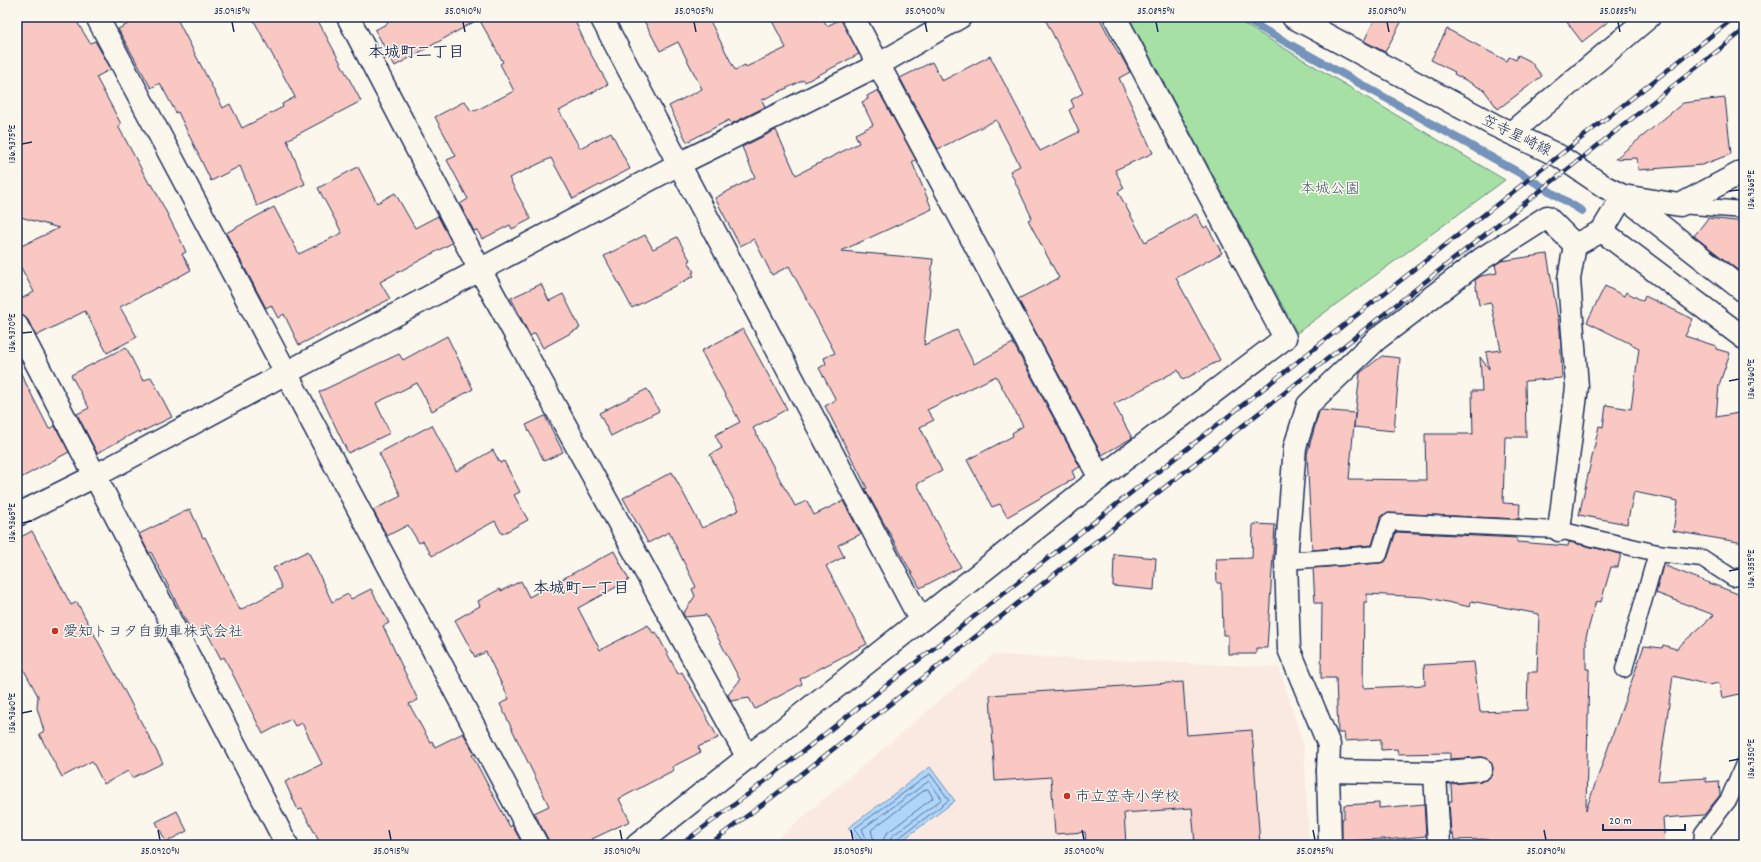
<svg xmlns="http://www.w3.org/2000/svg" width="1761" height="862" font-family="Dekko,'Klee One',sans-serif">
<rect width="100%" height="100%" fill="#fbf7ec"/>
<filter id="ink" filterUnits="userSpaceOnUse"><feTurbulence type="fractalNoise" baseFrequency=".025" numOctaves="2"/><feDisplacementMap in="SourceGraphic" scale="8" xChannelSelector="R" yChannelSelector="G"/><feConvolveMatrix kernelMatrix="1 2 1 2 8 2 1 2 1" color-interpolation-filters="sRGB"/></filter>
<g filter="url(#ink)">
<polygon fill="#fae9e0" points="993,655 1279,667 1304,746 1309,845 770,845"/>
<polygon fill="#a7e0a5" stroke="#618882" points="1129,17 1232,17 1505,180 1297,333"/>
<polygon fill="#afd6f9" stroke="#7493bb" points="930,767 955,801 896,845 861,845 848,828"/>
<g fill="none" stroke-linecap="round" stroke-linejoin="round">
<g stroke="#56729c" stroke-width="1">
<polyline points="864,845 863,842 855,830 855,828 930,774 949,800 896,840 894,845"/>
<polyline points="869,845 862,829 929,781 942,799 892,836 889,845"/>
<polyline points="875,845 871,830 926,789 928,789 933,798 887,833 884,838 883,845"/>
</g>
<polyline stroke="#7493bb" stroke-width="8" points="1241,17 1523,175 1582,211"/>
</g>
<g fill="#f9c8c3" stroke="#1b2f5e" fill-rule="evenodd">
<polygon points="17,17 74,17 90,43 95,41 111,69 96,77 121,124 118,126 150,185 152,184 181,241 186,252 182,254 191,270 159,288 158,287 120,307 137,337 107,353 85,311 36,336 28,320 24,316 17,313 17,301 34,292 17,260 17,248 59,228 17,216"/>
<polygon points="142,17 176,17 223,108 230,104 242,128 283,107 282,104 295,97 252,17 316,17 361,101 287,140 305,184 257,206 240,166 211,181 178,112 176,113 160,83 151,88 118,29"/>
<polygon points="385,17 573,17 589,51 608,84 559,111 580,148 611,132 630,169 573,199 551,158 509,178 531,219 512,229 510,225 482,239 477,230 474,231 460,204 468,199 447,160 456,156 435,117 465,101 471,111 474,110 475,111 514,91 500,64 503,62 479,19 395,66 375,30 388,23"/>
<polygon points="642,17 708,17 735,70 745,65 746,67 786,48 770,17 822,17 827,26 841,19 859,54 805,82 804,80 762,100 765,107 731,124 729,120 687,142 669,106 702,89 678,42 660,51"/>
<polygon points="1044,17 1099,17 1119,55 1120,54 1130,72 1119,78 1153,153 1115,170 1124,188 1118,192 1145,242 1196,214 1204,228 1207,226 1222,253 1176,278 1220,360 1183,380 1178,370 1114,404 1132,438 1102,455 1018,299 1059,278 1028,220 1032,218 1010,171 1020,166 996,120 938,149 900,78 932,62 942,81 990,56 1040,151 1079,132 1069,110 1074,107 1071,100 1083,93"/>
<polygon points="1376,17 1404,17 1385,52 1364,41"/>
<polygon points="1563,17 1614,17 1582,42"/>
<polygon points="1447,29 1507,61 1509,57 1516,60 1518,55 1530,61 1542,76 1498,109 1484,90 1454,74 1455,72 1431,60"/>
<polygon points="878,90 916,160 912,162 932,209 841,251 933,259 924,345 957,330 974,364 1013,343 1080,467 1072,471 1075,478 1007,517 1000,504 992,507 967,460 1013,436 1012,433 1023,426 996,376 927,410 934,420 920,427 942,471 917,484 961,567 920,588 865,489 867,488 825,406 836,400 819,368 826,364 824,358 835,353 789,266 772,275 754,239 740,246 715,198 755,177 742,147 776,130 796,175 859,143 855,134 873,125 862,102 868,99 867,96"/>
<polygon points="1725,98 1731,154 1702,165 1638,170 1637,158 1615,159 1683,103"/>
<polygon points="358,167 377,203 395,193 415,228 438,216 452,243 380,282 390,299 299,345 284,314 278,318 271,305 266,308 226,233 274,207 299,254 342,233 318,188"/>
<polygon points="1708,218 1736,221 1744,227 1744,275 1694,236"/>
<polygon points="645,235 653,249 677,237 690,260 688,261 694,272 692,273 694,276 632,308 604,256"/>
<polygon points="1547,254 1560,330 1562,378 1525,381 1526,437 1505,437 1503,503 1520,504 1519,519 1389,513 1382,515 1380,519 1372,545 1312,550 1307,454 1319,412 1321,410 1355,413 1349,479 1426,480 1425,434 1473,434 1472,391 1482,391 1480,357 1489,369 1486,352 1501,350 1491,303 1479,305 1475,280 1481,276 1497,273 1495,265 1501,261"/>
<polygon points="541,284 549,301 563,294 580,328 543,348 535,333 530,336 511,298"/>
<polygon points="1605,286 1624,296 1626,292 1643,301 1645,296 1693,319 1685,336 1716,346 1716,349 1730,353 1719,385 1716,417 1744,412 1744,543 1673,531 1678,501 1634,492 1627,524 1579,515 1599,426 1603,427 1606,405 1631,409 1639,348 1587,322"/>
<polygon points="743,329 787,409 753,428 785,489 786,489 795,506 807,501 814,515 843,501 861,534 838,545 844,557 826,566 867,644 800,679 802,684 755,709 749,698 731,701 728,695 740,680 706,615 685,617 683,614 695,596 692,589 696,587 669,532 648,543 623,498 672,472 702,528 739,510 710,455 722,448 715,435 740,422 701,351"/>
<polygon points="447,336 473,389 432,411 417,383 376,403 390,433 348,453 319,392 399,354 403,360"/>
<polygon points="126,347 143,381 151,377 172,417 139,433 138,431 97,453 77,414 89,408 71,375"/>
<polygon points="1382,356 1400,358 1394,431 1354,427 1360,373"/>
<polygon points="17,366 49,429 55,426 69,452 17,480"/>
<polygon points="647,389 659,411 611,436 599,413"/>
<polygon points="545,416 563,452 544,461 526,425"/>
<polygon points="432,425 456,471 493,450 500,463 504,461 520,492 514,495 528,520 502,534 495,521 432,556 423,541 419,543 408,525 387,536 373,510 401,496 379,453"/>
<polygon points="190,509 203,538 205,537 240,610 282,588 273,568 308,551 332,602 348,594 351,599 371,589 389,623 383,626 418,700 409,704 430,742 432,741 435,747 463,733 475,754 472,755 510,827 512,825 523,845 321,845 302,809 298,810 285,782 322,764 302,723 295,726 291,719 263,734 224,657 221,659 204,627 192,633 151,552 149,553 139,534"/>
<polygon points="1253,524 1275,525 1267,648 1256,648 1256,654 1228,654 1228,635 1223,635 1222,590 1221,590 1221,583 1217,583 1216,559 1252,558"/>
<polygon points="32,531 71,605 77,602 163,763 132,778 128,771 104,784 92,761 62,777 39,734 44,731 37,708 38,696 17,657 17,539"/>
<path d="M1396 532 1517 538V542L1568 546 1569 542 1621 554 1618 567H1611L1601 602 1596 601 1586 637V669H1589L1586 810 1644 646 1662 648 1663 645 1676 649 1714 615 1656 593 1663 565 1738 594 1744 590V693L1722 698 1719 683 1709 685 1673 676 1658 781 1706 778V782L1719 781 1720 795 1704 815 1663 818 1665 845H1488V839L1454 840 1453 834H1451L1449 801H1452L1451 784 1482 781 1488 779 1492 775 1493 768 1491 762 1487 758 1480 757 1450 759V753L1398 754 1397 749 1381 750V739L1345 741 1344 733H1338L1336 678H1321L1322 603H1315L1313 568 1380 563 1385 562 1388 557ZM1367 594 1424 597 1470 607 1471 601 1539 614 1537 672H1528L1527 710 1480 712 1474 662 1424 665 1425 685 1363 688 1364 602H1367Z"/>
<polygon points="614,551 629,580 578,608 600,650 648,625 653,633 656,632 678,674 682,672 718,738 698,747 701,752 672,767 674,770 619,799 630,821 592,839 595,845 549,845 548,839 534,813 549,806 500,704 509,699 486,652 475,657 455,620 480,606 478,601 500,589 501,591 521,581 529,597"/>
<polygon points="1114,554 1156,558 1154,590 1113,586"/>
<polygon points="1183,682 1187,735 1252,730 1260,845 1195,845 1192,808 1124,813 1126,845 1086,845 1085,832 1055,834 1051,777 995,781 990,695"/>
<polygon points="1379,803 1379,808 1424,804 1426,836 1385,840 1385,839 1342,841 1342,819 1344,818 1344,805"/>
<polygon points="177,811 187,831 166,842 156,822"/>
</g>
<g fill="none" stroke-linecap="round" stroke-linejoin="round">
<g stroke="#1b2f5e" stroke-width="19">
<g id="lane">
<polyline points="1680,205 1744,210"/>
<polyline points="1286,561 1379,554 1389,522 1559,530 1657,553 1702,558 1733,578 1744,576"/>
<polyline points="1624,669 1657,553"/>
<polyline points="1702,845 1703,833 1729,799 1744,764"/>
</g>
</g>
<g stroke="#1b2f5e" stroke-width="25">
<g id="street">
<polyline points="97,17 537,845"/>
<polyline points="348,17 480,270 748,758"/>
<polyline points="601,17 920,619"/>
<polyline points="853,17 1100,478"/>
<polyline points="1511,133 1649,17"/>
<polyline points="1602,231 1744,338"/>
<polyline points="1575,245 1602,231 1623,196 1744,291"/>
<polyline points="17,326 287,845"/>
<polyline points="17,515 95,476 286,373 679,164 878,65 960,17"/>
<polyline points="1559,530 1577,387 1569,279 1575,245"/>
<polyline points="1328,771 1435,773 1481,769"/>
<polyline points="1435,773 1439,845"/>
<polyline points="637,845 1100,478 1285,338 1115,17"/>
<polyline points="1330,845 1328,771 1329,745 1289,649 1286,561 1295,447 1308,405 1377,339 1483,258 1547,217 1575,245"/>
</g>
</g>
<g stroke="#1b2f5e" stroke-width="25">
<polyline id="secondary" points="1293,17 1496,126 1559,156 1605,187 1623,196 1680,205 1744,171"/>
</g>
<use href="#lane" stroke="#fbf7ec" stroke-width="16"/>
<use href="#street" stroke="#fbf7ec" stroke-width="22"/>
<use href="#secondary" stroke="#fbf7ec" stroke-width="22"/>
<g stroke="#1b2f5e" stroke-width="4.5">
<g id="rail">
<polyline points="680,845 755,789 1735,17"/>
<polyline points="708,845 775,795 1744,30"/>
</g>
</g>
<use href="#rail" stroke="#fbf7ec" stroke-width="3" stroke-dasharray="9" stroke-linecap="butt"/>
</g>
</g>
<path fill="none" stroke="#1b2f5e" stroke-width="1.5" d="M232 22 234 32M463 22 465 32M694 22 696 32M925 22 927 32M1156 22 1158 32M1387 22 1389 32M1618 22 1620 32M22 144 32 142M1729 191 1739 190M22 333 32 332M1729 381 1739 379M22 523 32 521M1729 571 1739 569M22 713 32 711M1729 761 1739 759M158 830 160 840M389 830 391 840M620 830 622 840M851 830 853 840M1082 830 1084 840M1313 830 1315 840M1544 830 1546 840"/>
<g fill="#c8321e" stroke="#fbf7ec" stroke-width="1.5">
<circle cx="55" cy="631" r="4"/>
<circle cx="1067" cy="796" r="4"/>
</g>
<g text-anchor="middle" stroke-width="3" stroke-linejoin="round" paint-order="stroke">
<g font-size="15" fill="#1b2f5e" stroke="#fbf7ec">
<text transform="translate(1517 135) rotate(26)" y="5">笠寺星崎線</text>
</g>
<g font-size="15" fill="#3e5b70" stroke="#fbf7ec">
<text x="1330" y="193">本城公園</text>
</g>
<g font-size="15" fill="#1b2f5e" stroke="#fbf7ec" text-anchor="start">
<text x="63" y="636">愛知トヨタ自動車株式会社</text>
<text x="1075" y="801">市立笠寺小学校</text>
</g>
<g font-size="16" font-weight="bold" fill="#1b2f5e" stroke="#fbf7ec">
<text x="416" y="57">本城町二丁目</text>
<text x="581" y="593">本城町一丁目</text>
</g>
</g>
<rect width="1761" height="862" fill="none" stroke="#fbf7ec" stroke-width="44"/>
<path d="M1603 824v6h82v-6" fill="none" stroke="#1b2f5e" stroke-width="2"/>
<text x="1609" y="824" font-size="12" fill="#1b2f5e" stroke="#fbf7ec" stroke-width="3" paint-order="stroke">20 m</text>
<rect x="22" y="22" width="1717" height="818" fill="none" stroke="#1b2f5e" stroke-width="1.5"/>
<g font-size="10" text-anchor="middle" fill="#1b2f5e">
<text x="232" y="14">35.0915°N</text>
<text x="463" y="14">35.0910°N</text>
<text x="694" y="14">35.0905°N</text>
<text x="925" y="14">35.0900°N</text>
<text x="1156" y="14">35.0895°N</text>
<text x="1387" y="14">35.0890°N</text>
<text x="1618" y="14">35.0885°N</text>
<text transform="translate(11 144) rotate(-90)" y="4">136.9375°E</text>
<text transform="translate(1750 190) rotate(-90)" y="4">136.9365°E</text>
<text transform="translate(11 333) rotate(-90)" y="4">136.9370°E</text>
<text transform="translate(1750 379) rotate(-90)" y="4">136.9360°E</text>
<text transform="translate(11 523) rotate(-90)" y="4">136.9365°E</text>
<text transform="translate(1750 569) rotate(-90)" y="4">136.9355°E</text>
<text transform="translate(11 713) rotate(-90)" y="4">136.9360°E</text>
<text transform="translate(1750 759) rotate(-90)" y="4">136.9350°E</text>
<text x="160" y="854">35.0920°N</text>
<text x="391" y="854">35.0915°N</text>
<text x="622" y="854">35.0910°N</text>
<text x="853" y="854">35.0905°N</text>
<text x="1084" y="854">35.0900°N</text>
<text x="1315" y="854">35.0895°N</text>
<text x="1546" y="854">35.0890°N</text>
</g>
</svg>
